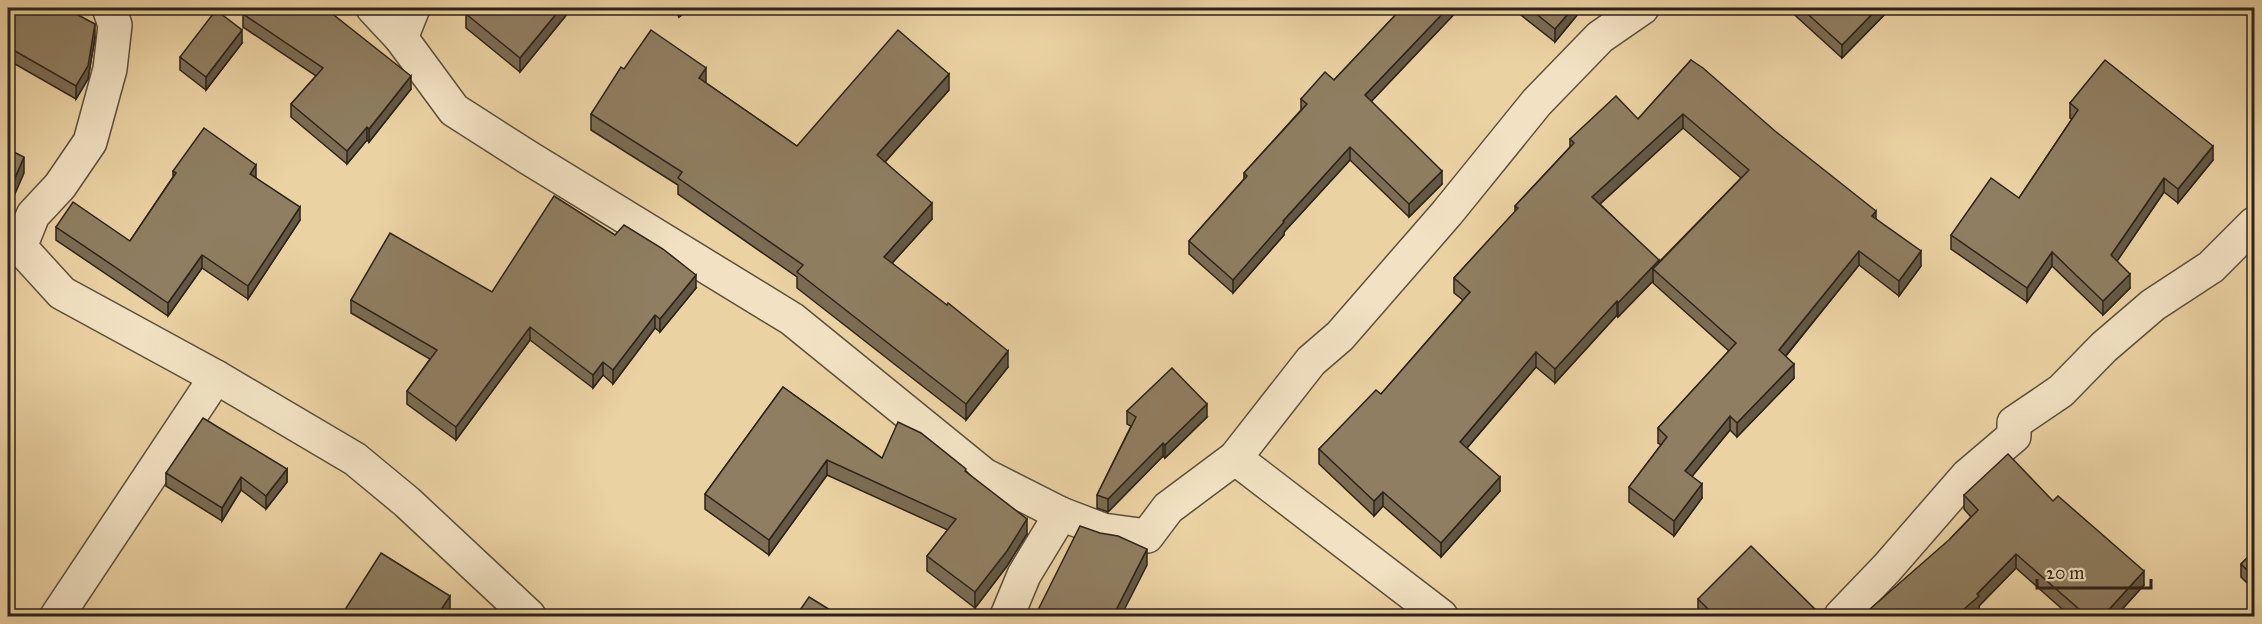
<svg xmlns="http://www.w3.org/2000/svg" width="2262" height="624" font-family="'IM FELL Great Primer',serif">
<rect width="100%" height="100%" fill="#ebd2a3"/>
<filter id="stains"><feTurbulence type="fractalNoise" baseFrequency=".00333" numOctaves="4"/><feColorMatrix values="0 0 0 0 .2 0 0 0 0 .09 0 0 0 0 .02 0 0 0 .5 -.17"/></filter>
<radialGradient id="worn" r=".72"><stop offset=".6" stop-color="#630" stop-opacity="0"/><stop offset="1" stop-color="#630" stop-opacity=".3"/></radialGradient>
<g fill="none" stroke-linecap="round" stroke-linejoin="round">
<g stroke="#5c4f3c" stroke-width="36">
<g id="minor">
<polyline points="109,8 115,25 110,69 90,142 60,186 33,215 20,247 62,293 216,377 355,459 407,502 529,616"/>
<polyline points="373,8 401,38 454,110 529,158 792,319 984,475 1061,514"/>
<polyline points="401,38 413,8"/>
<polyline points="1235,458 1441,616"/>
<polyline points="57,616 216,377"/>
<polyline points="1007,616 1024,575 1061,514 1103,530 1147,536 1168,508 1235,458 1311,361 1340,336 1447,213 1537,102 1600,37 1642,8"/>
<polyline points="1841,616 1887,568 1967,476 2014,436 2014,423 2061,391 2104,347 2153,305 2211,267 2254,224"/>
</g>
</g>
<use href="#minor" stroke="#f2e2c3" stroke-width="33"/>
</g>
<g fill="#7b6c53" stroke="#2c2319" stroke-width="1.5" fill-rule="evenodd">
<polygon points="8,8 95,37 88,79 76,99 8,60"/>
<polygon points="248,8 335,8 331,13 411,89 369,142 367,140 347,164 291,117 291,104 316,76 243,27 243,14"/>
<polygon points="568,8 568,13 520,72 466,28 466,14"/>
<polygon points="672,8 691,8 679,17"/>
<polygon points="1402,8 1460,8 1371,101 1442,184 1409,217 1350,160 1284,232 1284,235 1233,293 1189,254 1189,241 1244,179 1244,173 1301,110 1301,99 1334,80"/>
<polygon points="1512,8 1583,8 1555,42"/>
<polygon points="1787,8 1891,8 1842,58"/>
<polygon points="242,43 206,90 180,70 180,57"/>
<path d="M1691 60 1876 219 1921 266 1899 296 1859 265 1786 356 1794 378 1737 437 1730 430 1692 476 1702 498 1674 536 1629 502V487L1661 445 1658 443V428L1729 351 1653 283V281L1618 317 1617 315 1555 383 1536 367 1467 448 1500 491 1441 557 1383 506 1374 516 1319 464V449L1381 394 1463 300 1454 293V278L1515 212V206L1570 147V139L1638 119ZM1683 128 1741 178 1659 262 1600 204Z"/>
<polygon points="624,69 706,83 797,146 949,90 885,162 932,219 892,263 1008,367 966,420 797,288 797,277 678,194 678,185 591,130 591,114"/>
<polygon points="2070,103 2213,160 2178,203 2164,192 2117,261 2130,288 2103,315 2052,266 2027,302 1951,249 1951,235 2019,198 2072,119 2070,118"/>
<polygon points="173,171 256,178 300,220 248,299 202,268 168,316 56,240 56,227 130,241 173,177"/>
<polygon points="696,288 660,332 655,328 613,384 603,375 593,388 530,340 456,440 407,404 407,391 430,359 351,313 351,300 492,292"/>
<polygon points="783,387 882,458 966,471 1027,534 1007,566 975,608 927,571 927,556 948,530 827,475 769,555 705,509 705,494"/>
<polygon points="1127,411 1207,417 1165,458 1163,456 1108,512 1097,508 1097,495 1131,426 1127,424"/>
<polygon points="287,469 287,482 266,509 241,490 222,521 166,486 166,473"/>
<polygon points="1964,495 2053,501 2144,585 2116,616 2070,616 2016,568 1979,606 1979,611 1950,539 1971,517 1964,509"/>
<polygon points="2254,551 2254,590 2241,577 2241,564"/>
<polygon points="1698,599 1822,616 1700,616 1698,614"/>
</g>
<g fill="#645844" stroke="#2c2319" stroke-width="1.5">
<polygon points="326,8 335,8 325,21"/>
<polygon points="561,8 568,8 568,13 520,72 520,58"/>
<polygon points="679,8 691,8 679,17"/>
<polygon points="1448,8 1460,8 1365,108 1365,95"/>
<polygon points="1573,8 1583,8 1555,42 1555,29"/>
<polygon points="1878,8 1891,8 1842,58 1842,45"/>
<polygon points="95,24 95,37 88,79 76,99 76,86"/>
<polygon points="242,30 242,43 206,90 206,77"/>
<polygon points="706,68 706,83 699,78"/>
<polygon points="949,74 949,90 877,171 877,155"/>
<polygon points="411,76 411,89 369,142 369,129"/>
<polygon points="1683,114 1683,128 1592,211 1592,197"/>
<polygon points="367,127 367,140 347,164 347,151"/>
<polygon points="2213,146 2213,160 2178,203 2178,189"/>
<polygon points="1350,147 1350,160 1284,232 1284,235 1233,293 1233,280 1283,221"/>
<polygon points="24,157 24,173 8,210 8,194"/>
<polygon points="256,165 256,178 250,174"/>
<polygon points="1442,171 1442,184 1409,217 1409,204"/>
<polygon points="2164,178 2164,192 2111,270 2111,255"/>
<polygon points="932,203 932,219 884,272 884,257"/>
<polygon points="300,207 300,220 248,299 248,286"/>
<polygon points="1876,211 1876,225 1872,216"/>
<polygon points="1859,251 1859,265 1779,364 1779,350"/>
<polygon points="1921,251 1921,266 1899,296 1899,281"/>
<polygon points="2052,252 2052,266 2027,302 2027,288"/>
<polygon points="202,255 202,268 168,316 168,303"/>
<polygon points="1659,260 1659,274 1653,269 1653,281 1618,317 1618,303"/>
<polygon points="2130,274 2130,288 2103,315 2103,301"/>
<polygon points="696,275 696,288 660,332 660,319"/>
<polygon points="1617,301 1617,315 1555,383 1555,369"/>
<polygon points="655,315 655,328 613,384 613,370"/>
<polygon points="530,327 530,340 456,440 456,427"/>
<polygon points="1008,351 1008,367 966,420 966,404"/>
<polygon points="1536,352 1536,367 1460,456 1460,442"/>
<polygon points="603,362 603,375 593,388 593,375"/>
<polygon points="1794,364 1794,378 1737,437 1737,423"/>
<polygon points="1207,404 1207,417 1165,458 1165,445"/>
<polygon points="1730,416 1730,430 1685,485 1685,471"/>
<polygon points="1163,443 1163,456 1108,512 1108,499"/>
<polygon points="827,460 827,475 769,555 769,540"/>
<polygon points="287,469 287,482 266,509 266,496"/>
<polygon points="241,477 241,490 222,521 222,508"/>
<polygon points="1500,477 1500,491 1441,557 1441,543"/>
<polygon points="1702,484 1702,498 1674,536 1674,521"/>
<polygon points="1383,492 1383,506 1374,516 1374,501"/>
<polygon points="1027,519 1027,534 1007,566 975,608 975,592"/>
<polygon points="1147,549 1147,565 1121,616 1113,616"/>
<polygon points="2016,554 2016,568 1979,606 1979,611 1973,616 1956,616"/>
<polygon points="2144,571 2144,585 2116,616 2103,616"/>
<polygon points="450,596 450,614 448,616 437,616"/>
</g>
<g fill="#8f7e61" stroke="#2c2319" stroke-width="1.5">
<polygon points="8,8 65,8 95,24 88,66 76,86 8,47"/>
<polygon points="248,8 326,8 325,8 411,76 369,129 367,127 347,151 291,104 323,68 243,14"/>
<polygon points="471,8 561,8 520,58 466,14"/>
<polygon points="1402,8 1448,8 1365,95 1442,171 1409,204 1350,147 1283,221 1284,222 1233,280 1189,241 1247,176 1244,173 1307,104 1301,99 1325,72 1334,80"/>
<polygon points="1529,8 1573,8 1555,29"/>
<polygon points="1801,8 1878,8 1842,45"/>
<polygon points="216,10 242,30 206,77 180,57"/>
<polygon points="651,30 706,68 699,78 797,146 898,30 949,74 877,155 932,203 884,257 947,305 948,303 1008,351 966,404 797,272 803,265 678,178 682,172 591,114 621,67 624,69"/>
<polygon points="1691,60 1703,68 1775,131 1876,211 1872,216 1921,251 1899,281 1859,251 1779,350 1794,364 1737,423 1730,416 1685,471 1702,484 1674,521 1629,487 1667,437 1658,428 1736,343 1653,269 1749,170 1683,114 1592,197 1659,260 1618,303 1617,301 1555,369 1536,352 1460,442 1500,477 1441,543 1383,492 1374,501 1319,449 1376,390 1381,394 1470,292 1454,278 1518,208 1515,206 1574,143 1570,139 1616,96 1638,119"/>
<polygon points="2105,60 2213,146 2178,189 2164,178 2111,255 2130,274 2103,301 2052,252 2027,288 1951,235 1991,178 2019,198 2078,110 2070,103"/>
<polygon points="204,128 256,165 250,174 300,207 248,286 202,255 168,303 56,227 73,202 130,241 176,173 173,171"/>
<polygon points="8,149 24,157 8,194"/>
<polygon points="554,196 615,235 624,225 663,249 696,275 660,319 655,315 613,370 603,362 593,375 530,327 456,427 407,391 437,350 351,300 390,233 492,292"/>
<polygon points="1172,368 1207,404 1165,445 1163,443 1108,499 1097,495 1136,417 1127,411"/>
<polygon points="783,387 882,458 898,422 921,433 966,469 965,471 1027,519 1007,551 975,592 927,556 956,519 827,460 769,540 705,494"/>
<polygon points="203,418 287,469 266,496 241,477 222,508 166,473"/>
<polygon points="2008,454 2053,501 2058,496 2144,571 2103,616 2087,616 2016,554 1977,594 1979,596 1956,616 1862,616 1950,539 1978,510 1964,495"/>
<polygon points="1080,526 1100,533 1118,536 1147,549 1113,616 1035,616"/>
<polygon points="1751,546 1822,616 1715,616 1698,599"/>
<polygon points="2254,551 2254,577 2241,564"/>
<polygon points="381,553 450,596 437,616 341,616"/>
<polygon points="809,597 840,616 796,616"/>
</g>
<rect width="2262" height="624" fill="none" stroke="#ebd2a3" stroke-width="30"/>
<rect x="9" y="9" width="2244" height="606" fill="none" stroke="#2c2319" stroke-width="3"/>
<rect x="15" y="15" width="2232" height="594" fill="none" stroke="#2c2319" stroke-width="1.5"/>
<path d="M2037 579v9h114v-9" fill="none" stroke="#2c2319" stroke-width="3"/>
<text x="2046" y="579" font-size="18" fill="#2c2319" stroke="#f2e2c3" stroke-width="4.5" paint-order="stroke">20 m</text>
<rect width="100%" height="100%" filter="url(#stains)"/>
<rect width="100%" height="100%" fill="url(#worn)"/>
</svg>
